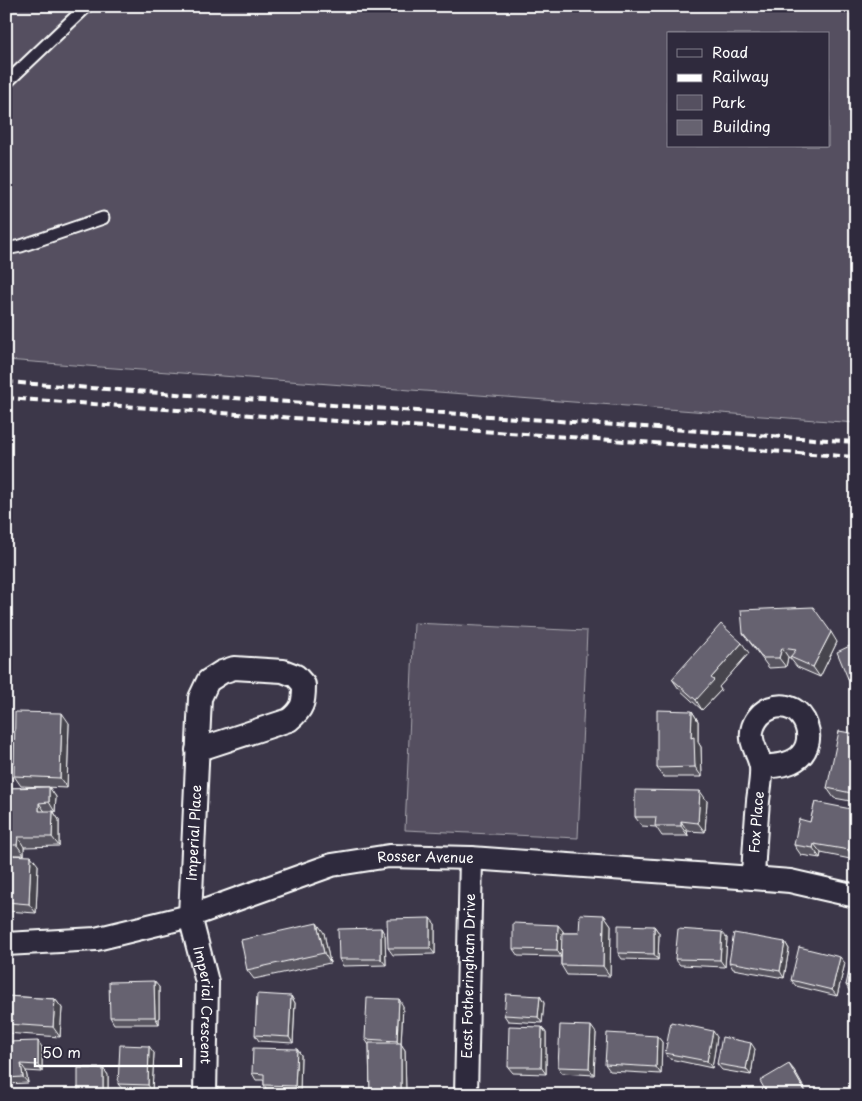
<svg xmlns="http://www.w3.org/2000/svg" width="862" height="1101" font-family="'Playpen Sans',sans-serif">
<rect width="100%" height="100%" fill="#3c3749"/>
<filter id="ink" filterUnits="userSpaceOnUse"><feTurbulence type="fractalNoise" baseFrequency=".02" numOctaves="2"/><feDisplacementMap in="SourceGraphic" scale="10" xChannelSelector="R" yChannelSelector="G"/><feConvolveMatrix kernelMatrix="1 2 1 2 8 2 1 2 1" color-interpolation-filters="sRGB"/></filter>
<g filter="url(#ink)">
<g fill="#555060" stroke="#aaa8b0" fill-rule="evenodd">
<path d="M6 6H856V423L6 360ZM668 34H828V146H668Z"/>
<polygon points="414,623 587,631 578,838 405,830"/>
</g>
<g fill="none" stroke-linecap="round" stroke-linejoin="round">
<g stroke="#fff" stroke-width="15">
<g id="service">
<polyline points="6,83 87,6"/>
<polyline points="6,249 21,246 103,218"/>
</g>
</g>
<g stroke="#fff" stroke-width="26">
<g id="minor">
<path id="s1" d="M197 750 289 720C303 709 304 703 304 685L296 676 283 671 234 668 222 672 208 681 200 698 190 916 207 982 205 1095"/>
<path id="s2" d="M753 878C754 852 756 827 758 801 759 791 762 778 761 767 759 753 748 742 753 727 756 718 763 711 771 708 805 696 824 748 791 762 782 766 771 766 761 767"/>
<path id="s3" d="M6 944 96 939 190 916 332 865 389 856 471 858 753 878 790 881 856 896"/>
<path id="s4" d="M466 1095 471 858"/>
</g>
</g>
<use href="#service" stroke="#2f2a3d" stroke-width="11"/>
<use href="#minor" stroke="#2f2a3d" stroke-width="22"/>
<g stroke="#fff" stroke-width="4" stroke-dasharray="8 4" stroke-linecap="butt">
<polyline points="6,382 856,442"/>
<polyline points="6,398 856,457"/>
</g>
</g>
<g fill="#585460" stroke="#fff">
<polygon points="743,633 837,642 820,677 797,667 790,658 788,657 786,667 769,668"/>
<polygon points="749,653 719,687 721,690 702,710 679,689 672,679"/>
<polygon points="692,711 698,721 698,742 701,747 702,777 664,777 657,768"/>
<polygon points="69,723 67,788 21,786 14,776"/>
<polygon points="856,734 856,802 834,798 827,788"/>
<polygon points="49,787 56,797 55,812 54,812 59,820 59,846 24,847 24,855 13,855 38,865 36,913 6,911 6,788"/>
<polygon points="707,801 705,832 687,831 688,836 662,836 656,827 642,826 635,817"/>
<polygon points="815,802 855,860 821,853 820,858 801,855 794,845 810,822"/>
<polygon points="604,915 611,925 610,976 567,975 561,965 561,957 518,956 513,949 563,931 563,933 579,933"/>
<polygon points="435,924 435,954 393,955 388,948"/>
<polygon points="654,926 659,933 658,960 622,959 618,953"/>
<polygon points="324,933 330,963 254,979 247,970"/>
<polygon points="385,935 386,965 343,966 339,959"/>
<polygon points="727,938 725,967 680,965 675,959"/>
<polygon points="785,942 789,949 784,978 733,969 729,962"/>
<polygon points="856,959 856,993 850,992 846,985"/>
<polygon points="845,963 837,996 796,986 791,980"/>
<polygon points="159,987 159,1024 114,1024 110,1017"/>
<polygon points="6,996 55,999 62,1008 60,1037 6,1033"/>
<polygon points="291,996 295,1003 293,1043 259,1041 255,1035"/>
<polygon points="540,996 544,1003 542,1023 508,1021 504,1015"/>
<polygon points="403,1006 401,1044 405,1050 406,1095 366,1095 370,1093 369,1045 365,1039"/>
<polygon points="542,1027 546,1033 546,1074 513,1073 508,1067"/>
<polygon points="596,1033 594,1075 562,1073 558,1067"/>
<polygon points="657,1036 662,1042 661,1074 610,1071 605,1064"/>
<polygon points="717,1037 712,1068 670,1059 665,1053"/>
<polygon points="6,1042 42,1047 42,1072 26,1071 28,1083 6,1084"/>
<polygon points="297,1049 301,1055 300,1093 268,1092 264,1085 264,1080 256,1080 252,1073"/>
<polygon points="755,1049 751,1075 722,1070 717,1064"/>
<polygon points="154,1053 152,1091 123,1090 118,1084"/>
<polygon points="103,1068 108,1075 108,1095 80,1095 78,1093"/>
</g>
<g fill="#47454e" stroke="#fff">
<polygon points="831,632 837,642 820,677 813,667"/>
<polygon points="742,643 749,653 719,687 721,690 702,710 696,700 711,678"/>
<polygon points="782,648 788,657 786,667 779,658"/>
<polygon points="692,711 698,721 698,742 701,747 702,777 695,767 691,738"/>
<polygon points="62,713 69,723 67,788 60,778"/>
<polygon points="49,787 56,797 55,812 49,802"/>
<polygon points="700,791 707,801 705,832 698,823"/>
<polygon points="39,803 46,813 39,811"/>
<polygon points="53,811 59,820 59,846 52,837"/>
<polygon points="856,815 856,859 855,860 849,850"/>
<polygon points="681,821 687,831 688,836 681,826"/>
<polygon points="18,837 24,847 24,855 17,845"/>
<polygon points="814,844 821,853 820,858 813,848"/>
<polygon points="31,856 38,865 36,913 29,904"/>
<polygon points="604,915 611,925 610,976 603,966"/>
<polygon points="430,918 435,924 435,954 430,948"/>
<polygon points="317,923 324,933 330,963 324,953"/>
<polygon points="558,925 563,931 561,957 557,950"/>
<polygon points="654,926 659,933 658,960 654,954"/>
<polygon points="381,928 385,935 386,965 381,959"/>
<polygon points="722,932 727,938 725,967 720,960"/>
<polygon points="785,942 789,949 784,978 780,971"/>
<polygon points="840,957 845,963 837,996 832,990"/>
<polygon points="154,981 159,987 159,1024 155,1017"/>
<polygon points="291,996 295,1003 293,1043 289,1037"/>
<polygon points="540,996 544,1003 542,1023 538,1017"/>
<polygon points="55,999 62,1008 60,1037 53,1027"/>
<polygon points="399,999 403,1006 401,1044 405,1050 406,1095 403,1095 401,1092 401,1047 397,1041"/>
<polygon points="591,1026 596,1033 594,1075 589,1068"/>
<polygon points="542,1027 546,1033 546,1074 541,1067"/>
<polygon points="713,1031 717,1037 712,1068 707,1061"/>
<polygon points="657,1036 662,1042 661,1074 656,1067"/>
<polygon points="38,1041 42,1047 42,1072 38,1065"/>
<polygon points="751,1043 755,1049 751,1075 746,1069"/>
<polygon points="149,1046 154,1053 152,1091 148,1085"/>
<polygon points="297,1049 301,1055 300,1093 295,1086"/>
<polygon points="21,1064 26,1071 28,1083 23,1077"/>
<polygon points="789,1064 794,1070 808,1095 807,1095"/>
<polygon points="103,1068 108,1075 108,1095 104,1095 103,1094"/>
</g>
<g fill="#666270" stroke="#fff">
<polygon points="813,607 831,632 813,667 790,657 796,650 782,648 779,658 763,658 743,633 741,610"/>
<polygon points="721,624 742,643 711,678 714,680 696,700 672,679"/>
<polygon points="856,643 856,698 837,652"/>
<polygon points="657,710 692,711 691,738 694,737 695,767 657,768"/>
<polygon points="15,712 62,713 60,778 14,776"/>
<polygon points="839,731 856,734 856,794 827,788"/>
<polygon points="49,787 49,802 39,803 39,811 53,811 52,837 18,837 17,845 6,845 6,788"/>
<polygon points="635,790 700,791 698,823 681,821 681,826 655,826 656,817 635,817"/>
<polygon points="815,802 856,810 856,815 849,850 814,844 813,848 794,845 799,819 810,822"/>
<polygon points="6,855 31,856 29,904 6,902"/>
<polygon points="580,914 604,915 603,966 561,965 562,933 579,933"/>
<polygon points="430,918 430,948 388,948 387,919"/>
<polygon points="317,923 324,953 247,970 241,940"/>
<polygon points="513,923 558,925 557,950 513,949"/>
<polygon points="618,925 654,926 654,954 618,953"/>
<polygon points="381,928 381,959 339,959 338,929"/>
<polygon points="678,929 722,932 720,960 675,959"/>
<polygon points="734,933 785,942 780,971 729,962"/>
<polygon points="799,947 840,957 832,990 791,980"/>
<polygon points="852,958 856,959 856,988 846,985"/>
<polygon points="154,981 155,1017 110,1017 109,982"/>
<polygon points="257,994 291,996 289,1037 255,1035"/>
<polygon points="506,994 540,996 538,1017 504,1015"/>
<polygon points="6,996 55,999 53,1027 6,1024"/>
<polygon points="367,998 399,999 397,1041 365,1039"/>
<polygon points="671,1022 713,1031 707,1061 665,1053"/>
<polygon points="560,1025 591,1026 589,1068 558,1067"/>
<polygon points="509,1026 542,1027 541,1067 508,1067"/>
<polygon points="607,1033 657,1036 656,1067 605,1064"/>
<polygon points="722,1037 751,1043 746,1069 717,1064"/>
<polygon points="38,1041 38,1065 21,1064 23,1077 6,1078 6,1042"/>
<polygon points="369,1043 401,1043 401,1092 373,1092 401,1093 401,1095 366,1095 366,1093 370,1093"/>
<polygon points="120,1045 149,1046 148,1085 118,1084"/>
<polygon points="253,1048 297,1049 295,1086 264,1085 264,1074 252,1073"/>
<polygon points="789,1064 807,1095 768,1095 760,1081"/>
<polygon points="78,1068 103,1068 103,1094 78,1093"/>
<polygon points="298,1093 322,1095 298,1095"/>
</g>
</g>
<g text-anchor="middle" stroke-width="4" stroke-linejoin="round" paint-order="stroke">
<g font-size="14" fill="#fff" stroke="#2f2a3d">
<text dy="5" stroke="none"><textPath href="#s2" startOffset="56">Fox Place</textPath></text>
<text transform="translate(194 833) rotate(-87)" y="5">Imperial Place</text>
<text dy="5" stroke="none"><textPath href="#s3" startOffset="432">Rosser Avenue</textPath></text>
<text dy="5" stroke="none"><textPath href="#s4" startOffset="119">East Fotheringham Drive</textPath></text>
<text dy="5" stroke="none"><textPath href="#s1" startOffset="569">Imperial Crescent</textPath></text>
</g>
</g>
<rect width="862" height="1101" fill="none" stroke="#2f2a3d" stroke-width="25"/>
<rect x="12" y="12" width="837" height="1076" fill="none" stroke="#fff" stroke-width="2" filter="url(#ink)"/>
<rect x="667" y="32" width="162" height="115" fill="#2f2a3d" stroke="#827f8b"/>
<rect x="677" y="49" width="25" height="8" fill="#2f2a3d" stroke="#827f8b"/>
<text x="712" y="58" font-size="15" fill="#ffffff">Road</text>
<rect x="677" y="74" width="25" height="8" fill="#ffffff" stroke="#827f8b"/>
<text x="712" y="82" font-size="15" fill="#ffffff">Railway</text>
<rect x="677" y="95" width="25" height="15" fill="#555060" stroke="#827f8b"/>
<text x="712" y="108" font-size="15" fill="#ffffff">Park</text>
<rect x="677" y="120" width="25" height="15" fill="#666270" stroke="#827f8b"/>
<text x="712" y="132" font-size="15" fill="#ffffff">Building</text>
<path d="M35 1058v8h146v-8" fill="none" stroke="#ffffff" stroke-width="2.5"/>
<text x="42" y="1058" font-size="15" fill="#ffffff" stroke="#2f2a3d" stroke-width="4" paint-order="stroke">50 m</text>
</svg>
